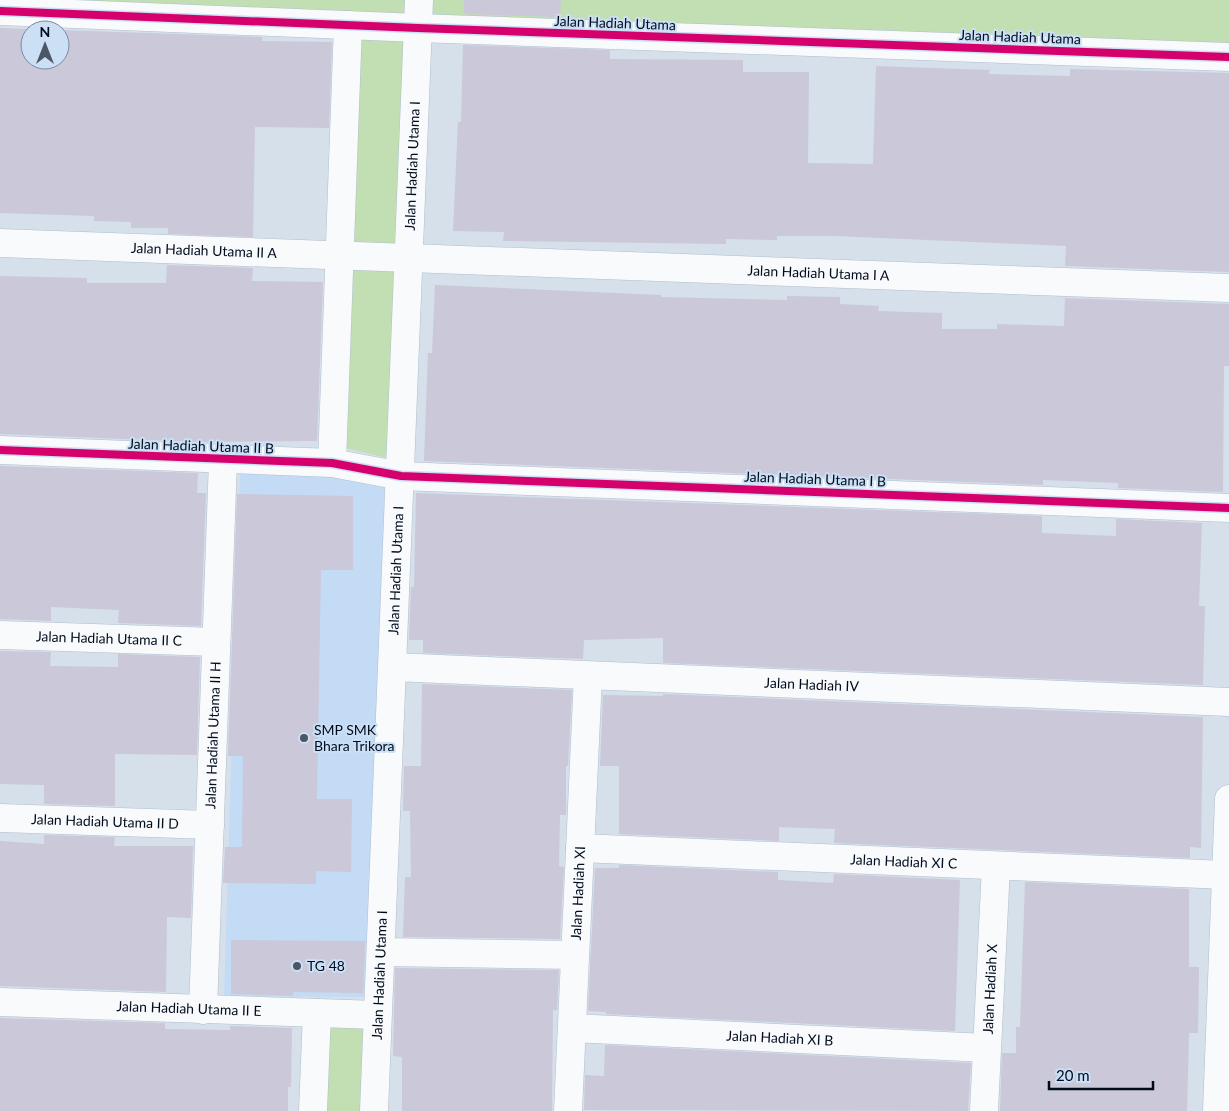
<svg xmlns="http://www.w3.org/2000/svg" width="1229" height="1111" font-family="Lato,sans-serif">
<rect width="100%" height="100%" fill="#d5e0eb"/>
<polygon fill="#c3dbf4" points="240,473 385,480 369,997 224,996"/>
<g fill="#c1dfb3">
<polygon points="0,0 1229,0 1229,54"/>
<polygon points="352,32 412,34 392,459 340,447"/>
<polygon points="330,1025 367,1025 364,1111 327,1111"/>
</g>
<g fill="#cac8d9">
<polygon points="464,0 561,0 560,17 464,14"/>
<polygon points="0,28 51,30 30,30 30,60 60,60 60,30 262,37 262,41 332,42 329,128 255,127 253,237 168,234 168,228 131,228 131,222 94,221 94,216 0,213"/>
<polygon points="463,45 610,50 610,59 743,60 743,72 809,72 808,163 873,164 876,66 990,70 989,74 1070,76 1070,69 1229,73 1229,272 1065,266 1066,246 836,236 777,236 777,240 726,239 726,244 503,241 504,232 453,231 458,122 461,122"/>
<polygon points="167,265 253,268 252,281 323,282 317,441 198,442 0,434 0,276 87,278 87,283 166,283"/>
<polygon points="435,285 661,295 661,297 787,300 787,296 840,297 840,304 879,306 878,311 942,313 942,329 997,329 997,324 1064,326 1065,298 1229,304 1229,366 1224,366 1223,492 1118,488 1118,483 1043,480 1043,485 424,461 428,353 432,353"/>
<polygon points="0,466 198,473 197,493 206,493 201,626 118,623 119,610 51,607 51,621 0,619"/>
<polygon points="416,493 1042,516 1042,533 1116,536 1116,519 1202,523 1199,606 1205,606 1203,685 663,663 663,638 584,640 583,659 423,653 423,640 409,640 411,587 414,587"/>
<polygon points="237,494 353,496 353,570 321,570 317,799 352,799 351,872 316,871 316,884 223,883 225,847 242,847 243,756 228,756"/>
<polygon points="0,651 51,652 50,666 118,667 118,654 200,657 197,755 115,754 115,806 44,804 44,785 0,784"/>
<polygon points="422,684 572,690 568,766 566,766 566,815 560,815 559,866 564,867 560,939 403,937 405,877 411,877 410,811 403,811 404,766 421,766"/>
<polygon points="663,694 1203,717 1201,848 1190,847 1190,858 834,843 835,829 779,827 779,841 619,834 619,766 600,766 603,695 663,696"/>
<polygon points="44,835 115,837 114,846 193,846 191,918 167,917 166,992 0,986 0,841 44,844"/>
<polygon points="619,865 778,872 778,880 833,883 834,874 960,880 955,1031 606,1014 606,1012 588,1011 595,868 619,868"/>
<polygon points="1025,882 1189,889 1189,967 1199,967 1198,1033 1189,1033 1187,1111 1000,1111 1002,1053 1016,1053 1016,1027 1020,1027"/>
<polygon points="231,940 365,941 363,993 293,992 293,996 231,994"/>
<polygon points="395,968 559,970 557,1010 553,1010 552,1111 402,1111 402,1057 393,1056"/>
<polygon points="0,1018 165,1023 165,1029 230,1030 230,1026 292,1028 291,1087 288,1087 288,1111 0,1111"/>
<polygon points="605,1045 971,1063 968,1111 584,1110 585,1075 604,1076"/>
</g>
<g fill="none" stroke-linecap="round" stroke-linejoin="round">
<g stroke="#b0bece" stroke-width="29">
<g id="street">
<polyline points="0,11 418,28 1229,57"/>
<path id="s1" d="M0 243 1229 288"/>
<polyline points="0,450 332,463 401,476 1229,508"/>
<polyline points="332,463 348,25"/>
<path id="s2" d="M0 635 216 642"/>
<path id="s3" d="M393 667 1229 702"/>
<path id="s4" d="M0 818 210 825"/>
<path id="s5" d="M580 848 1226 875"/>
<polyline points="381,952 575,955"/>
<path id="s6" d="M0 1002 377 1015"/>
<path id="s7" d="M203 1010 223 461"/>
<path id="s8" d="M572 1028 986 1048"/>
<polyline points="313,1111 317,1013"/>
<path id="s9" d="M374 1111 419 0"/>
<path id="s10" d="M568 1111 588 676"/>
<path id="s11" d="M984 1111 996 866"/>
<polyline points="1217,1111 1229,799"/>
</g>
</g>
<use href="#street" stroke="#f9fafc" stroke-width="28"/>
<g stroke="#cbdff5" stroke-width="11">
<g id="cycleway">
<polyline points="0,11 418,28 1229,57"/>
<polyline points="0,450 332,463 401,476 1229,508"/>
</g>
</g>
<use href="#cycleway" stroke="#d6006c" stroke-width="8"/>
</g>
<g fill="#4b5666" stroke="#cbdff5" stroke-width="2">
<circle cx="304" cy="738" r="5"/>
<circle cx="297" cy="966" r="5"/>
</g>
<g text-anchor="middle" stroke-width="4" stroke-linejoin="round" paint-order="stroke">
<g font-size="14" fill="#000c1e" stroke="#cbdff5">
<text transform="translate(615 23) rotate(2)" y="5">Jalan Hadiah Utama</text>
<text transform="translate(1020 37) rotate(2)" y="5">Jalan Hadiah Utama</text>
<text dy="5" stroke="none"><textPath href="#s9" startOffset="946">Jalan Hadiah Utama I</textPath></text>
<text dy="5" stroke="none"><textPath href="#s1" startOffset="204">Jalan Hadiah Utama II A</textPath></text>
<text dy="5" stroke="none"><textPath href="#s1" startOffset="819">Jalan Hadiah Utama I A</textPath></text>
<text transform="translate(201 446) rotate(2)" y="5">Jalan Hadiah Utama II B</text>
<text transform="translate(815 479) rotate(2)" y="5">Jalan Hadiah Utama I B</text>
<text dy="5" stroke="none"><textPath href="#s9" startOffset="541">Jalan Hadiah Utama I</textPath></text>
<text dy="5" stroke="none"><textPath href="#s2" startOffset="109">Jalan Hadiah Utama II C</textPath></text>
<text dy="5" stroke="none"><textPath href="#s3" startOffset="419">Jalan Hadiah IV</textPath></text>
<text dy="5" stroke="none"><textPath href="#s7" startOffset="275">Jalan Hadiah Utama II H</textPath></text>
<text dy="5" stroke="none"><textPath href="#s4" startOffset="105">Jalan Hadiah Utama II D</textPath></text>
<text dy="5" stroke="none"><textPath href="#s5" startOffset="324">Jalan Hadiah XI C</textPath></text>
<text dy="5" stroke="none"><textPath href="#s10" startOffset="218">Jalan Hadiah XI</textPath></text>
<text dy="5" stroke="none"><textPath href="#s9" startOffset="136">Jalan Hadiah Utama I</textPath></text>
<text dy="5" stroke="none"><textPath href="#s11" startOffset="122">Jalan Hadiah X</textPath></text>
<text dy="5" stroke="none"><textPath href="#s6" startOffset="189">Jalan Hadiah Utama II E</textPath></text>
<text dy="5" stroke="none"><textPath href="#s8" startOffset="208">Jalan Hadiah XI B</textPath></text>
</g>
<g font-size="14" fill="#000c1e" stroke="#cbdff5" text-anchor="start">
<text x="314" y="735">SMP SMK<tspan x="314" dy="16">Bhara Trikora</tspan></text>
<text x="307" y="971">TG 48</text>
</g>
</g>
<g transform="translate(45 45)"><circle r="24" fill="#cbdff5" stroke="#7a8b9f"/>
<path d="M0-4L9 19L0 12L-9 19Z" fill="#4b5666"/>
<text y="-8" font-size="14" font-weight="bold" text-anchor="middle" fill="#000c1e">N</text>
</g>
<path d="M1049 1081v8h104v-8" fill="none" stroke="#000c1e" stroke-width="2.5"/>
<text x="1056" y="1081" font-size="15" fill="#000c1e" stroke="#cbdff5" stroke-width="4" paint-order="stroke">20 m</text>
</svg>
